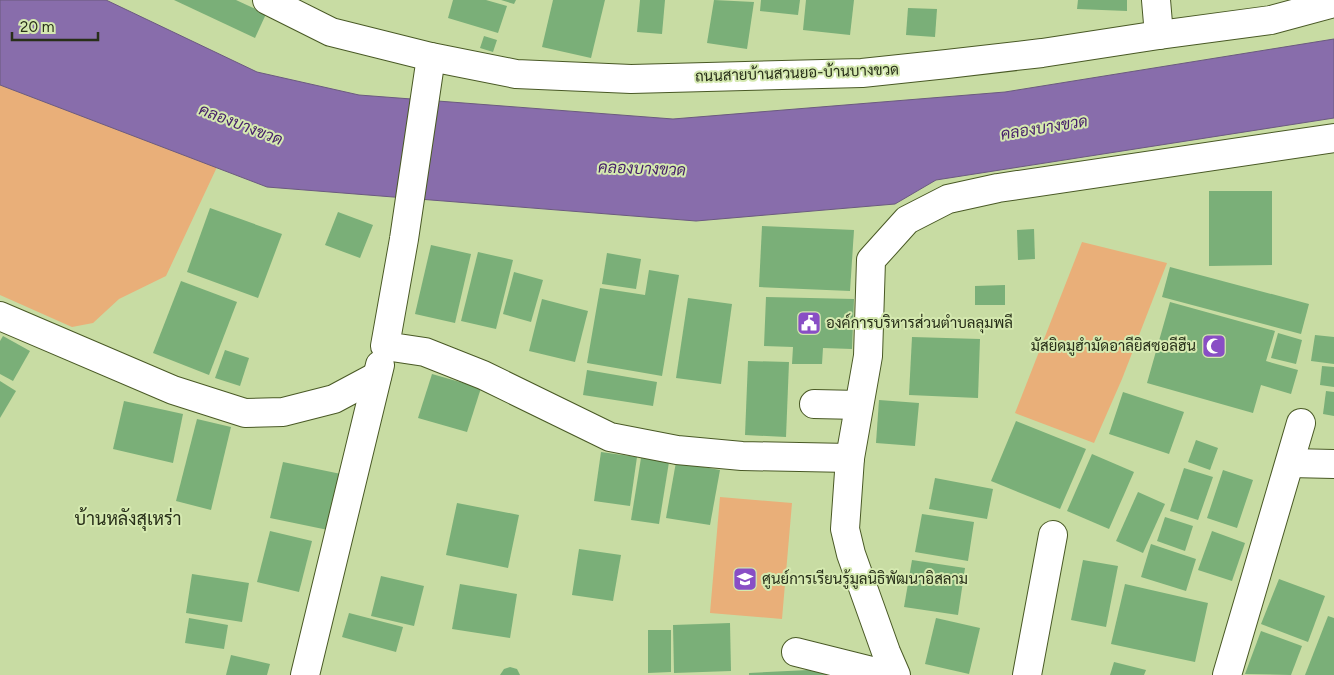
<svg xmlns="http://www.w3.org/2000/svg" width="1334" height="675" font-family="Figtree,Sarabun,sans-serif">
<rect width="100%" height="100%" fill="#c8dca3"/>
<g fill="#e9af79">
<polygon points="0,85 217,167 166,276 119,299 93,323 72,327 0,295"/>
<polygon points="1082,242 1167,263 1122,379 1094,443 1015,413"/>
<polygon points="720,497 792,503 782,619 710,613"/>
</g>
<polygon fill="#886dab" stroke="#6b5a7f" points="0,0 106,0 257,72 359,95 673,119 1005,92 1334,39 1334,118 936,180 895,204 696,221 267,187 0,85"/>
<g fill="#7aaf78">
<polygon points="174,0 236,0 266,14 255,38"/>
<polygon points="453,0 486,0 507,6 498,33 448,18"/>
<polygon points="501,0 516,0 514,4"/>
<polygon points="553,0 605,0 591,58 542,47"/>
<polygon points="640,0 665,0 662,34 637,32"/>
<polygon points="714,0 754,2 747,49 707,43"/>
<polygon points="761,0 800,0 798,15 760,11"/>
<polygon points="806,0 854,0 850,35 803,30"/>
<polygon points="1078,0 1127,0 1127,11 1077,9"/>
<polygon points="908,8 937,9 935,37 906,35"/>
<polygon points="484,36 497,40 493,52 480,48"/>
<polygon points="1209,191 1272,191 1272,265 1209,266"/>
<polygon points="210,208 282,234 258,298 187,272"/>
<polygon points="338,212 373,225 360,258 325,245"/>
<polygon points="762,226 854,230 850,291 759,287"/>
<polygon points="1034,229 1035,259 1018,260 1017,230"/>
<polygon points="431,245 471,254 455,323 415,314"/>
<polygon points="478,252 513,260 496,329 461,321"/>
<polygon points="607,253 641,259 636,289 602,284"/>
<polygon points="1170,267 1309,304 1301,334 1162,297"/>
<polygon points="649,270 679,275 662,376 587,363 600,288 645,295"/>
<polygon points="514,272 543,280 531,322 503,314"/>
<polygon points="181,281 237,302 209,375 153,353"/>
<polygon points="1005,285 1005,305 975,305 975,286"/>
<polygon points="766,297 854,299 852,349 823,348 822,364 792,364 793,347 764,346"/>
<polygon points="688,298 732,304 721,384 676,378"/>
<polygon points="542,299 588,311 575,362 529,351"/>
<polygon points="1170,302 1275,331 1266,361 1298,370 1291,394 1261,385 1253,413 1147,383"/>
<polygon points="1278,333 1302,340 1296,364 1271,358"/>
<polygon points="1315,335 1334,337 1334,364 1311,361"/>
<polygon points="3,336 30,351 13,381 0,374 0,341"/>
<polygon points="912,337 980,339 978,398 909,395"/>
<polygon points="225,350 249,358 240,386 215,378"/>
<polygon points="748,361 789,362 786,437 745,435"/>
<polygon points="1322,366 1334,367 1334,387 1320,385"/>
<polygon points="587,370 657,382 653,406 583,395"/>
<polygon points="432,374 481,388 467,432 418,418"/>
<polygon points="0,381 16,391 0,418"/>
<polygon points="1326,391 1334,392 1334,416 1323,414"/>
<polygon points="1123,392 1184,412 1169,454 1109,434"/>
<polygon points="879,400 919,403 915,446 876,443"/>
<polygon points="124,401 183,414 173,463 113,449"/>
<polygon points="197,419 231,427 211,510 176,501"/>
<polygon points="1016,421 1086,449 1060,509 991,481"/>
<polygon points="1196,440 1218,448 1210,470 1188,462"/>
<polygon points="601,452 637,457 630,506 594,501"/>
<polygon points="1092,454 1134,472 1109,529 1067,511"/>
<polygon points="641,458 669,462 659,524 631,520"/>
<polygon points="283,462 341,474 328,530 270,518"/>
<polygon points="676,462 720,470 710,525 666,518"/>
<polygon points="1184,468 1213,477 1198,520 1170,511"/>
<polygon points="1223,470 1253,480 1237,528 1207,518"/>
<polygon points="935,478 993,489 987,519 929,509"/>
<polygon points="1138,492 1165,504 1143,553 1116,541"/>
<polygon points="457,503 519,515 508,568 446,555"/>
<polygon points="922,514 974,522 968,561 915,552"/>
<polygon points="1165,517 1193,526 1185,551 1157,541"/>
<polygon points="270,531 312,541 299,592 257,582"/>
<polygon points="1212,531 1245,543 1232,581 1198,570"/>
<polygon points="1151,544 1196,559 1186,591 1141,577"/>
<polygon points="579,549 621,555 613,601 572,595"/>
<polygon points="912,560 965,568 958,615 904,607"/>
<polygon points="1083,560 1118,566 1106,627 1071,620"/>
<polygon points="192,574 249,583 242,622 186,613"/>
<polygon points="381,576 424,586 414,626 371,616"/>
<polygon points="1279,579 1325,596 1308,642 1261,624"/>
<polygon points="460,584 517,594 510,638 452,629"/>
<polygon points="1125,584 1208,603 1195,662 1111,644"/>
<polygon points="349,613 403,627 396,652 342,637"/>
<polygon points="1328,616 1334,618 1334,675 1305,675"/>
<polygon points="189,618 228,625 224,649 185,643"/>
<polygon points="936,618 980,628 969,674 925,664"/>
<polygon points="730,623 731,671 674,673 673,625"/>
<polygon points="648,630 671,630 671,672 648,673"/>
<polygon points="1261,631 1302,646 1291,675 1245,674"/>
<polygon points="231,655 270,664 267,675 226,675"/>
<polygon points="1114,662 1146,670 1144,675 1110,675"/>
<polygon points="510,667 517,669 520,675 500,675 504,669"/>
<polygon points="829,669 830,675 749,675 749,673"/>
</g>
<g fill="none" stroke-linecap="round" stroke-linejoin="round">
<g stroke="#495925" stroke-width="30">
<g id="minor">
<polyline points="267,0 331,32 431,57 516,74 631,79 862,73 947,64 1042,53 1159,35 1271,20 1334,3"/>
<polyline points="1156,0 1159,35"/>
<polyline points="431,57 404,239 385,346 425,352 483,375 610,437 677,450 742,456 850,458"/>
<polyline points="0,316 173,390 245,413 283,412 334,399 377,376"/>
<polyline points="814,404 859,405"/>
<polyline points="1290,463 1334,464"/>
<polyline points="796,652 888,675"/>
<polyline points="305,675 380,365"/>
<polyline points="896,675 886,652 851,554 845,529 850,458 868,356 871,260 907,220 948,199 998,188 1334,138"/>
<polyline points="1027,675 1053,535"/>
<polyline points="1227,675 1301,423"/>
</g>
</g>
<use href="#minor" stroke="#fff" stroke-width="28"/>
</g>
<defs>
<g id="civic-square" transform="scale(1.25)"><rect x="-9" y="-9" width="18" height="18" rx="4" fill="#894ec5" stroke="#d5e9b0"/><path d="M-.6-6.5H3V-4.5H.6V-3L4-1V1h2V6H-6V1h2V-1L-.6-3ZM-1.2 2.5V6h2.4V2.5Z" fill="#fff"/></g>
<g id="mosque-square" transform="scale(1.25)"><rect x="-9" y="-9" width="18" height="18" rx="4" fill="#894ec5" stroke="#d5e9b0"/><path d="M3.5-4.9A6 6 0 1 0 3.5 4.9A5 5 0 1 1 3.5-4.9Z" fill="#fff"/></g>
<g id="school-square" transform="scale(1.25)"><rect x="-9" y="-9" width="18" height="18" rx="4" fill="#894ec5" stroke="#d5e9b0"/><path d="M0-5L7-2L0 1L-7-2ZM-4 1L0 2.5L4 1V4Q0 6-4 4Z" fill="#fff"/></g>
</defs>
<g fill-rule="evenodd">
<use href="#civic-square" x="809" y="323"/>
<use href="#mosque-square" x="1214" y="346"/>
<use href="#school-square" x="745" y="579"/>
</g>
<g text-anchor="middle" stroke-width="4" stroke-linejoin="round" paint-order="stroke">
<g font-size="15" fill="#282f19" stroke="#d5e9b0">
<text transform="translate(797 73) rotate(-2)" y="5">ถนนสายบ้านสวนยอ-บ้านบางขวด</text>
</g>
<g font-size="15" fill="#282f19" stroke="#d5e9b0" text-anchor="start">
<text x="826" y="328">องค์การบริหารส่วนตำบลลุมพลี</text>
<text x="1196" y="351" text-anchor="end">มัสยิดมูฮำมัดอาลียิสซอลีฮีน</text>
<text x="762" y="584">ศูนย์การเรียนรู้มูลนิธิพัฒนาอิสลาม</text>
</g>
<g font-size="16" font-style="italic" fill="#451e6a" stroke="#d5e9b0">
<text transform="translate(241 124) rotate(21)" y="6">คลองบางขวด</text>
<text transform="translate(1044 127) rotate(-9)" y="6">คลองบางขวด</text>
<text transform="translate(642 168) rotate(2)" y="6">คลองบางขวด</text>
</g>
<g font-size="18" fill="#282f19" stroke="#d5e9b0">
<text x="128" y="525">บ้านหลังสุเหร่า</text>
</g>
</g>
<path d="M12 32v8h86v-8" fill="none" stroke="#282f19" stroke-width="2.5"/>
<text x="20" y="32" font-size="15" fill="#282f19" stroke="#d5e9b0" stroke-width="4" paint-order="stroke">20 m</text>
</svg>
